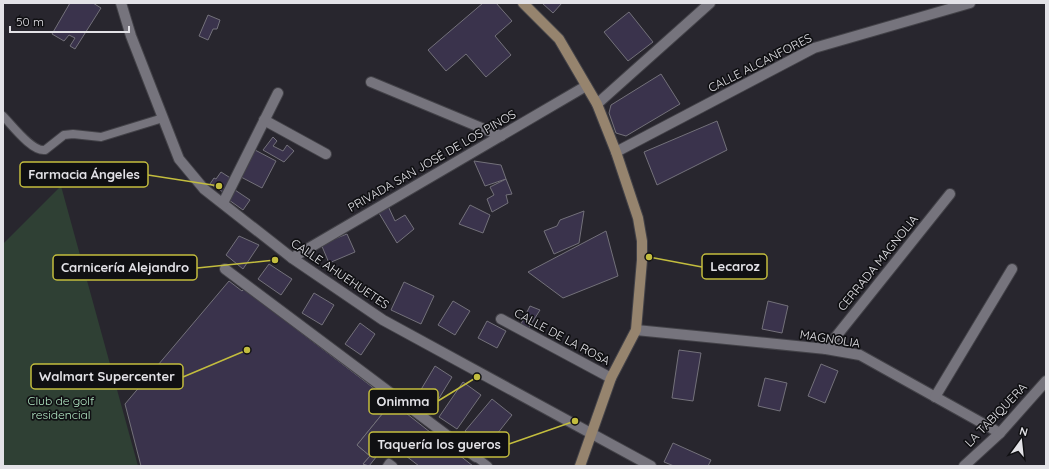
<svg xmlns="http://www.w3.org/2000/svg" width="1049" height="469" font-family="Quicksand,sans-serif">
<rect width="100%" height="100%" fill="#28262e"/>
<polygon fill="#2f4034" points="61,186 138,466 3,466 3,244"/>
<g fill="#3a334c" stroke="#73717a">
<polygon points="70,3 93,3 101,8 75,49 70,46 75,38 69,35 64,41 52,34"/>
<polygon points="483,3 496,3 512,21 495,36 511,55 486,77 466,54 446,71 428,50"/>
<polygon points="542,3 562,3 553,13"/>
<polygon points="629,12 653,42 628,61 604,32"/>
<polygon points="208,15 220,20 217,29 213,29 208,40 199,36"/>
<polygon points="661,74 680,104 626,136 616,133 609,113 611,105"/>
<polygon points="717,121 727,150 657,185 644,152"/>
<polygon points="273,137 277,141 273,146 283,151 287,145 294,151 284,162 263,150"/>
<polygon points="255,150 276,161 262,188 241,177"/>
<polygon points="474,161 501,165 506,179 485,186"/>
<polygon points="221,172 232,179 223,192 210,184 214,178 216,179"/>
<polygon points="506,179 512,194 506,195 508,203 492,212 487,199 494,195 490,187"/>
<polygon points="235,190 250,200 243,210 229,200"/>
<polygon points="470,205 490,215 483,233 459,224"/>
<polygon points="388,206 395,221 405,215 414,229 397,243 379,213"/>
<polygon points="584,211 579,243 554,254 544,231 557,226 560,220"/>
<polygon points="606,231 618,276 563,298 528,272"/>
<polygon points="347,234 355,252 329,263 321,244"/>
<polygon points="239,236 259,245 243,269 226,255"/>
<polygon points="269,264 292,279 281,295 258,279"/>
<polygon points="229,281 242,291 244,289 392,402 357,445 370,456 363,464 366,466 141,466 125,404"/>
<polygon points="404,282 434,296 421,324 391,310"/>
<polygon points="314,293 334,305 322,325 302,313"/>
<polygon points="453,301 470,311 455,335 438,325"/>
<polygon points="768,301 788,306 782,333 762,329"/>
<polygon points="530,306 540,310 528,329 520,326"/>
<polygon points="487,321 506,331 497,348 478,338"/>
<polygon points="360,323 375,334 361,355 345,344"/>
<polygon points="679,350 701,353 693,401 672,398"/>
<polygon points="821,364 838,371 825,403 808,396"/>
<polygon points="435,366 452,377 433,408 416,398"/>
<polygon points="765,378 787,383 780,411 758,406"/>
<polygon points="463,382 481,395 457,429 439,417"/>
<polygon points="492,399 512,415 486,448 465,431"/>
<polygon points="392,402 473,466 419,466 388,442 369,466 363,464 370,456 357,445"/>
<polygon points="673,443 711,460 708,466 674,466 664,462"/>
</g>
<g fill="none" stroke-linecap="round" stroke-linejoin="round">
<g stroke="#434248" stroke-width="10">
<g id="lane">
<path d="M3 116C12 125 32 152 45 150L64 135 73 134 101 137 163 118"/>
<polyline points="476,457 488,466"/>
<polyline points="387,466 389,463 393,466"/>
</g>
</g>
<g stroke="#434248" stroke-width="12">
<g id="street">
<polyline points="121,3 131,36 179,159 204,189 292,258 383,320 651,466"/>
<polyline points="371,82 501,136"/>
<polyline points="597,104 710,3"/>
<polyline points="264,120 326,154"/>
<polyline points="616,152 814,48 970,3"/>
<polyline points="223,203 278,93"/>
<polyline points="292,258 586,86"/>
<polyline points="225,269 476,457"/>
<polyline points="501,319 611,378"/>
<polyline points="636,330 826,349 860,355 1000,433"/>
<polyline points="826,349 950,194"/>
<polyline points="935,397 1012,269"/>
<polyline points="964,466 1000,433 1046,381"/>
</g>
</g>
<g stroke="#434248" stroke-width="12">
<polyline id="secondary" points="523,3 559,39 597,104 616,152 638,218 642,241 642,260 636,330 611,378 580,466"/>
</g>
<use href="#lane" stroke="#76747d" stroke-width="8"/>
<use href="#street" stroke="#76747d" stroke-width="10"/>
<use href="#secondary" stroke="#96846e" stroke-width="10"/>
</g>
<g text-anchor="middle" stroke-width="3.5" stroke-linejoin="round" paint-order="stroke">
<g font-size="12" fill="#e3e2e7" stroke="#101013">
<text transform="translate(760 63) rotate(-27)" y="4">CALLE ALCANFORES</text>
<text transform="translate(432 161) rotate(-30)" y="4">PRIVADA SAN JOSÉ DE LOS PINOS</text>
<text transform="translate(878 263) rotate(-51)" y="4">CERRADA MAGNOLIA</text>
<text transform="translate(340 274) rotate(34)" y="4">CALLE AHUEHUETES</text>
<text transform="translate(562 337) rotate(28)" y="4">CALLE DE LA ROSA</text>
<text transform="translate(830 339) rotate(9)" y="4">MAGNOLIA</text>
<text transform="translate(996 415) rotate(-46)" y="4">LA TABIQUERA</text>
</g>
<g font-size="12" fill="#b2e7c3" stroke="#101013">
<text x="61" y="405">Club de golf<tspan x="61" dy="14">residencial</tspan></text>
</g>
</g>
<path fill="none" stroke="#c3bd3e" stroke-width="1.5" d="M219 186L148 175M649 257L702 267M275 260L197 268M247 350L183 377M477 377L438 401M575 421L509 444"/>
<g fill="#c3bd3e" stroke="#101013" stroke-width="1.5">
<circle cx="219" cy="186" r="4"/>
<circle cx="649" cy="257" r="4"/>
<circle cx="275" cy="260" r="4"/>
<circle cx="247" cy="350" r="4"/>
<circle cx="477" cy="377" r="4"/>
<circle cx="575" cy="421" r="4"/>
</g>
<g fill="#101013" stroke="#c3bd3e" stroke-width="1.5">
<rect x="20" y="162" width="128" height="25" rx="4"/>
<rect x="702" y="254" width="65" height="25" rx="4"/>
<rect x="53" y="255" width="144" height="25" rx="4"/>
<rect x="31" y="364" width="152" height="25" rx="4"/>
<rect x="369" y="389" width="69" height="25" rx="4"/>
<rect x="369" y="432" width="140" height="25" rx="4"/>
</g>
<g font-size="13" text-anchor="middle" font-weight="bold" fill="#e3e2e7">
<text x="84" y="179">Farmacia Ángeles</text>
<text x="735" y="271">Lecaroz</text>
<text x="125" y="272">Carnicería Alejandro</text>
<text x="107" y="381">Walmart Supercenter</text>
<text x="403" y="406">Onimma</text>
<text x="439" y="449">Taquería los gueros</text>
</g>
<rect width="1049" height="469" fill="none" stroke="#e3e2e7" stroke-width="8"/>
<g transform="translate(1021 441) rotate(15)" stroke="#101013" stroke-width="3" paint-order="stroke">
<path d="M0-3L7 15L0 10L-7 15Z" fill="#e3e2e7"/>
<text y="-6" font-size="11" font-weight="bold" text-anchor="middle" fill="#e3e2e7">N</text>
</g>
<path d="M10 26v6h119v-6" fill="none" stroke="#e3e2e7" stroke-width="2"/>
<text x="16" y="26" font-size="12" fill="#e3e2e7" stroke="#101013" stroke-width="3" paint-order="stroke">50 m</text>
</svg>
